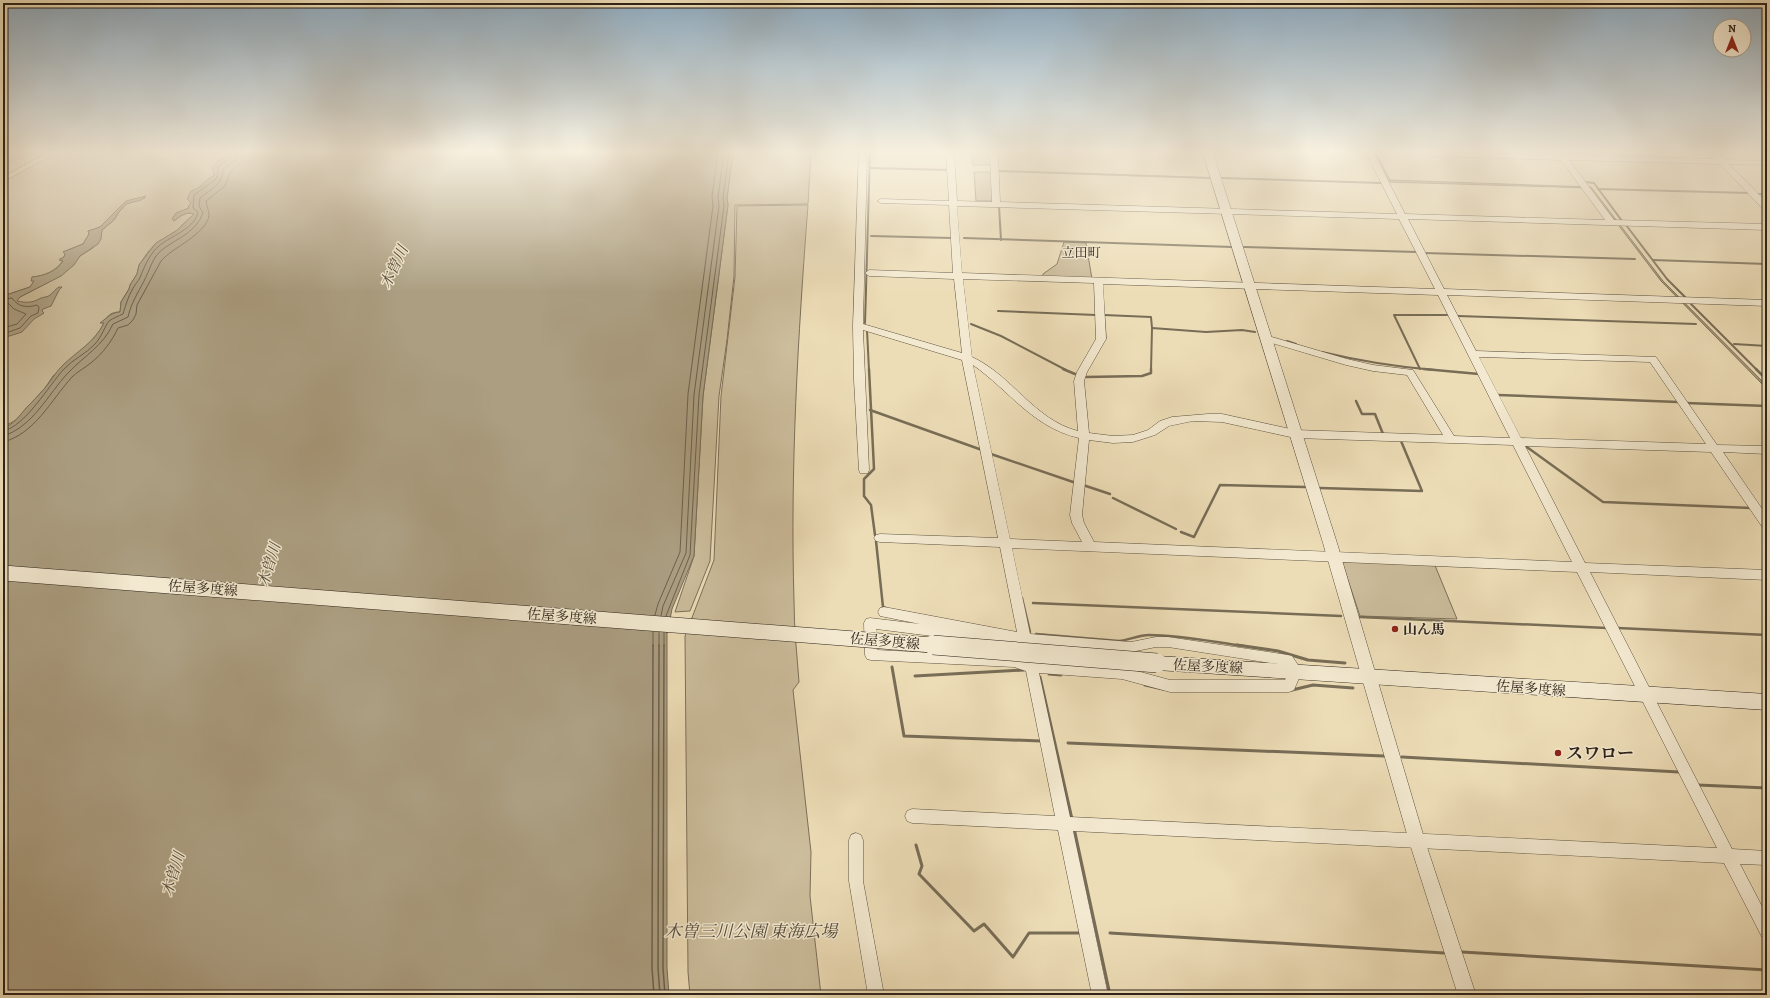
<svg xmlns="http://www.w3.org/2000/svg" width="1770" height="998" font-family="Alegreya,'Noto Serif JP',serif">
<rect width="100%" height="100%" fill="#edddb7"/>
<filter id="stains"><feTurbulence type="fractalNoise" baseFrequency=".005" numOctaves="4"/><feColorMatrix values="0 0 0 0 .2 0 0 0 0 .09 0 0 0 0 .02 0 0 0 .5 -.17"/></filter>
<radialGradient id="worn" r=".72"><stop offset=".6" stop-color="#630" stop-opacity="0"/><stop offset="1" stop-color="#630" stop-opacity=".3"/></radialGradient>
<g fill="#ccbd9c" stroke="#7c705a">
<polygon points="28,153 46,153 3,177 3,166"/>
<path d="M56 153H231L215 164 213 177 206 181 187 199 191 203 188 208 173 218 174 221C180 216 187 211 194 214L176 231 156 243 148 252 139 265 137 274 130 285 129 289 121 302 120 312C106 312 106 320 100 331 98 335 94 336 92 341L53 376 45 388 16 420 3 427V312L20 297 47 283 80 256 93 248 102 230 114 220 119 212 126 204 145 198C114 197 116 227 88 231L89 234 83 244 63 252 65 254 64 257 60 259 63 260C57 271 44 276 32 277L34 281 30 287 3 296V182Z"/>
<polygon points="733,153 811,153 808,204 735,205 734,276 727,340 719,396 710,561 690,611 675,612 694,556 703,396 728,205 727,198"/>
<polygon points="972,153 992,153 992,165 973,165"/>
<polygon points="974,172 992,172 993,201 976,201"/>
<path d="M808 205C798 336 790 469 794 601 794 628 797 655 799 682L793 690 811 852 810 896 821 995H690L688 972 685 636 714 560 721 396 735 277 737 206Z"/>
<polygon points="1064,242 1086,243 1092,279 1042,278 1043,274 1057,264"/>
<polygon points="1342,562 1434,563 1457,619 1360,616"/>
</g>
<g fill="#ab9e81" stroke="#786d57">
<polygon points="3,153 28,153 3,166"/>
<path d="M231 153H733L727 198 728 205 703 396 694 556 672 609 667 634V968L669 995H3V427C13 426 20 415 26 408 32 402 39 395 45 388 51 381 55 373 62 366 77 351 94 343 104 323H100C107 318 112 312 120 312L121 302 129 289 130 285 137 274 139 265 156 243 176 231 194 214C187 211 180 216 174 221L172 219 176 213 189 208 188 206 191 203 187 199 191 191C198 189 201 186 206 181 208 178 212 178 214 175L212 167C217 161 224 158 231 153Z"/>
<polygon points="1373,153 1376,153 1390,180 1591,187 1663,281 1767,386 1767,389 1661,281 1590,188 1388,182"/>
<path d="M146 196 141 200 126 204 119 212 114 220 102 230 101 239 98 244 80 256 74 265 61 276 20 297 17 301C27 303 32 303 41 298 44 297 48 297 50 295 54 292 55 289 59 287H62L59 290 51 306 43 309 42 311 44 313 34 319 22 332 3 338V296L30 287 34 281H31L32 277C44 276 57 271 63 261L59 260 64 257 65 254 63 252 83 244 89 234 88 231 100 227 126 201Z"/>
</g>
<g fill="none" stroke-linecap="round" stroke-linejoin="round">
<g stroke="#6c604d" stroke-width="1">
<path d="M3 299 12 298C18 307 27 308 37 305L39 307 38 313 31 316 20 328 3 334"/>
<polyline points="3,304 8,303 14,309 26,314 17,324 3,328"/>
<path d="M3 431C25 427 49 385 64 369 73 359 86 354 95 344 101 338 106 324 109 321 113 318 119 316 123 314 126 304 129 294 135 285 137 282 140 279 141 275 145 265 151 252 159 246 170 236 195 229 198 212L193 208 194 195 216 179 218 175V167L231 157 233 153"/>
<path d="M3 436C33 427 48 394 68 373 84 356 103 346 113 324L128 317C131 303 138 293 144 281 150 270 152 257 163 249 178 238 196 232 203 213L199 206 200 198C211 189 223 184 223 169L235 161 238 153"/>
<path d="M3 442C35 434 51 400 72 377 78 371 85 368 92 362 103 353 112 341 118 328L128 325 133 320 136 314 137 305 161 261C173 247 205 235 209 216 209 212 207 206 206 201L225 186 230 173 241 162 244 153"/>
<polyline points="655,615 658,604 680,552 688,394 713,206 712,196 718,153"/>
<polyline points="661,616 663,606 686,553 694,395 719,206 718,197 724,153"/>
<polyline points="666,616 690,555 699,395 724,206 723,197 729,153"/>
<polyline points="653,646 653,632"/>
<polyline points="659,646 659,632"/>
<polyline points="664,646 664,633"/>
</g>
<g stroke="#6c604d" stroke-width="1.5">
<polyline points="653,645 652,968 654,995"/>
<polyline points="659,645 658,968 660,995"/>
<polyline points="664,645 663,968 665,995"/>
</g>
<g stroke="#786d57" stroke-width="2">
<polyline points="870,168 949,170"/>
<polyline points="999,171 1211,178"/>
<polyline points="1222,178 1381,183"/>
<polyline points="1585,182 1594,183 1622,221"/>
<polyline points="1598,189 1749,193"/>
<polyline points="1757,194 1767,194"/>
<polyline points="999,206 1001,240"/>
<polyline points="1626,225 1667,279 1685,297"/>
<polyline points="871,236 952,238"/>
<polyline points="964,238 1232,247"/>
<polyline points="1244,247 1417,252"/>
<polyline points="1424,253 1635,259"/>
<polyline points="1653,260 1767,264"/>
<polyline points="1690,303 1757,370"/>
<polyline points="998,311 1096,315"/>
<polyline points="1104,315 1151,317 1152,328"/>
<polyline points="1458,316 1696,324"/>
<polyline points="865,323 870,153"/>
<polyline points="971,324 1001,336 1066,370"/>
<polyline points="867,330 869,370"/>
<polyline points="1287,341 1296,344"/>
<polyline points="1734,344 1767,346"/>
<path d="M1322 352C1360 361 1396 367 1435 370"/>
<polyline points="1420,369 1394,315 1447,315"/>
<polyline points="1151,370 1152,328 1206,332 1242,330 1255,332"/>
</g>
<g stroke="#786d57" stroke-width="2.5">
<polyline points="869,369 874,469 864,479 864,496 871,505 875,535"/>
<polyline points="1063,369 1075,374"/>
<polyline points="1424,369 1479,374"/>
<polyline points="1756,369 1767,380"/>
<polyline points="1086,377 1142,376 1151,373 1151,369"/>
<polyline points="1498,395 1678,402"/>
<polyline points="1356,401 1362,414 1375,414 1383,434"/>
<polyline points="1686,403 1767,406"/>
<polyline points="870,410 982,450"/>
<polyline points="1524,445 1603,502 1751,508"/>
<polyline points="991,454 1076,483"/>
<polyline points="1083,485 1110,494"/>
<polyline points="1320,488 1422,491 1401,441"/>
<polyline points="1113,498 1176,529"/>
<polyline points="1760,509 1767,509"/>
<polyline points="1181,532 1194,537 1220,485 1305,487"/>
<polyline points="876,541 883,607 886,608"/>
<polyline points="1022,598 1030,632"/>
<polyline points="1033,603 1341,616"/>
<polyline points="1360,617 1607,628"/>
<polyline points="1618,628 1767,635"/>
<path d="M1036 634 1119 641C1129 640 1139 635 1149 635 1181 635 1213 642 1244 646"/>
</g>
<g stroke="#786d57" stroke-width="3">
<polyline points="1237,645 1278,651 1308,660 1345,663"/>
<polyline points="892,667 904,736 1041,741"/>
<polyline points="1049,674 1061,675"/>
<polyline points="915,676 1024,670"/>
<polyline points="1040,677 1072,819"/>
<polyline points="1145,685 1163,689"/>
<polyline points="1292,690 1313,685 1353,688"/>
<polyline points="1068,743 1384,756"/>
<polyline points="1402,757 1679,772"/>
<polyline points="1698,785 1767,788"/>
<polyline points="1074,828 1110,995"/>
<polyline points="916,845 922,866 919,874 974,931 984,924 1013,957 1029,933 1080,933"/>
<polyline points="1110,933 1444,953"/>
<polyline points="1462,952 1767,970"/>
</g>
<g stroke="#5c5240" stroke-width="1">
<g id="minor">
<path d="M859 153H867L863 324 962 353 954 279 869 276 865 273 869 270 953 273 949 205 881 203 877 201 881 199 949 201 946 153H954L957 201 992 202 990 153H998L1000 202 1397 214 1366 153H1374L1405 214 1605 220 1561 160 1399 155 1395 153H1472L1558 155 1556 153H1564L1566 155 1716 159 1710 153H1718L1725 160 1767 161V165L1729 164 1767 203V210H1764L1720 164 1569 160 1614 220 1767 224V230L1408 219 1444 289 1767 300V306L1447 295 1476 351 1656 357 1717 445 1767 446V454L1723 452 1767 516V529L1763 528 1711 452 1525 446 1585 563 1767 570V580L1590 572 1732 849 1767 851V865L1740 864 1767 916V940L1762 937 1724 863 1073 831 1108 995H1092L1058 830 912 823 907 821 905 816 907 811 912 809 1055 816 1026 671 1014 667 871 660 867 659 865 655 864 623 866 619 870 618 920 624 880 616 878 612 880 608 884 607 1017 632 1000 547 880 542 876 541 874 538 876 535 880 534 998 538 962 360 863 330 869 470 868 473H860L859 470 854 380 853 326ZM957 206 1399 219 1435 289 962 273ZM963 279 1094 283 1096 339 1077 372 1074 381 1078 431C1034 420 1012 375 972 357ZM1103 284 1438 295 1510 438 1454 436 1413 370 1373 365 1347 359 1265 335 1260 338 1262 340 1346 365 1373 371 1407 375 1443 435 1295 430 1222 414H1208L1172 417 1160 421 1148 430 1133 435 1113 436 1089 433 1084 381 1087 372 1106 339ZM1479 357 1650 362 1706 444 1521 438ZM973 365C1010 391 1032 427 1079 438L1070 515 1072 523 1082 542 1010 539ZM1193 421 1222 422 1295 438 1513 445 1572 562 1094 542 1084 523 1082 515 1089 440 1113 443 1133 442 1155 435 1169 426ZM1012 548 1577 572 1717 848 1070 817 1039 673 1122 679 1170 692H1289L1294 690 1302 671 1292 656 1288 655 1168 637H1156L1131 642 1030 634ZM876 629 1020 647 1023 660 1014 657 877 650ZM1032 645 1131 652 1156 647H1168L1284 665 1289 672 1285 680H1170L1122 667 1036 662Z"/>
<polygon points="856,833 861,835 863,840 863,881 884,995 868,995 849,881 849,840 851,835"/>
</g>
</g>
<g stroke="#5c5240" stroke-width="1">
<polygon id="tertiary" points="1203,153 1213,153 1337,543 1425,841 1476,995 1458,995 1409,841 1323,543"/>
</g>
<g stroke="#2c2319" stroke-width="1">
<polygon id="secondary" points="1157,656 1767,694 1767,710 1157,670 1151,668 1148,663 1151,658"/>
</g>
<use href="#minor" fill="#f3e9d0" fill-rule="evenodd"/>
<use href="#tertiary" fill="#f3e9d0" fill-rule="evenodd"/>
<use href="#secondary" fill="#f3e9d0" fill-rule="evenodd"/>
<g stroke="#2c2319" stroke-width="16" stroke-linecap="butt">
<polyline id="secondary-bridge-far1" points="3,573 945,646"/>
</g>
<g stroke="#2c2319" stroke-width="20" stroke-linecap="butt">
<polyline id="secondary-bridge" points="933,645 1157,663"/>
</g>
<use href="#secondary-bridge-far1" stroke="#f3e9d0" stroke-width="15"/>
<use href="#secondary-bridge" stroke="#f3e9d0" stroke-width="19"/>
</g>
<linearGradient id="sky" x2="0" y2="1"><stop stop-color="#8fabbf"/><stop offset="0.52" stop-color="#f7f0df"/><stop offset="1" stop-color="#f7f0df" stop-opacity="0"/></linearGradient>
<rect width="1770" height="292" fill="url(#sky)"/>
<g fill="#8f2418" stroke="#f3e9d0" stroke-width="1.5">
<circle cx="1395" cy="629" r="4"/>
<circle cx="1558" cy="753" r="4"/>
</g>
<g text-anchor="middle" stroke-width="3" stroke-linejoin="round" paint-order="stroke">
<g font-size="13" fill="#2c2319" stroke="#f3e9d0">
<text x="1081" y="257">立田町</text>
</g>
<g font-size="14" fill="#2c2319" stroke="#f3e9d0">
<text transform="translate(203 588) rotate(4)" y="5">佐屋多度線</text>
<text transform="translate(562 616) rotate(4)" y="5">佐屋多度線</text>
<text transform="translate(885 641) rotate(5)" y="5">佐屋多度線</text>
<text transform="translate(1208 666) rotate(3)" y="5">佐屋多度線</text>
<text transform="translate(1531 688) rotate(4)" y="5">佐屋多度線</text>
</g>
<g font-size="14" font-weight="bold" fill="#2c2319" stroke="#f3e9d0" text-anchor="start">
<text x="1403" y="634">山ん馬</text>
</g>
<g font-size="15" font-style="italic" fill="#584e3d" stroke="#f3e9d0">
<text transform="translate(394 267) rotate(-65)" y="5">木曽川</text>
<text transform="translate(269 565) rotate(-73)" y="5">木曽川</text>
<text transform="translate(173 874) rotate(-73)" y="5">木曽川</text>
</g>
<g font-size="17" font-weight="bold" fill="#2c2319" stroke="#f3e9d0" text-anchor="start">
<text x="1566" y="759">スワロー</text>
</g>
<g font-size="17" font-style="italic" fill="#544a3a" stroke="#f3e9d0">
<text x="751" y="937">木曽三川公園 東海広場</text>
</g>
</g>
<rect width="1770" height="998" fill="none" stroke="#edddb7" stroke-width="16"/>
<rect x="4" y="4" width="1762" height="990" fill="none" stroke="#2c2319" stroke-width="2"/>
<rect x="8" y="8" width="1754" height="982" fill="none" stroke="#2c2319"/>
<g transform="translate(1732 38)"><circle r="19" fill="#f3e9d0" stroke="#a39a87"/>
<path d="M0-3L7 15L0 10L-7 15Z" fill="#8f2418"/>
<text y="-6" font-size="11" font-weight="bold" text-anchor="middle" fill="#2c2319">N</text>
</g>
<rect width="100%" height="100%" filter="url(#stains)"/>
<rect width="100%" height="100%" fill="url(#worn)"/>
</svg>
